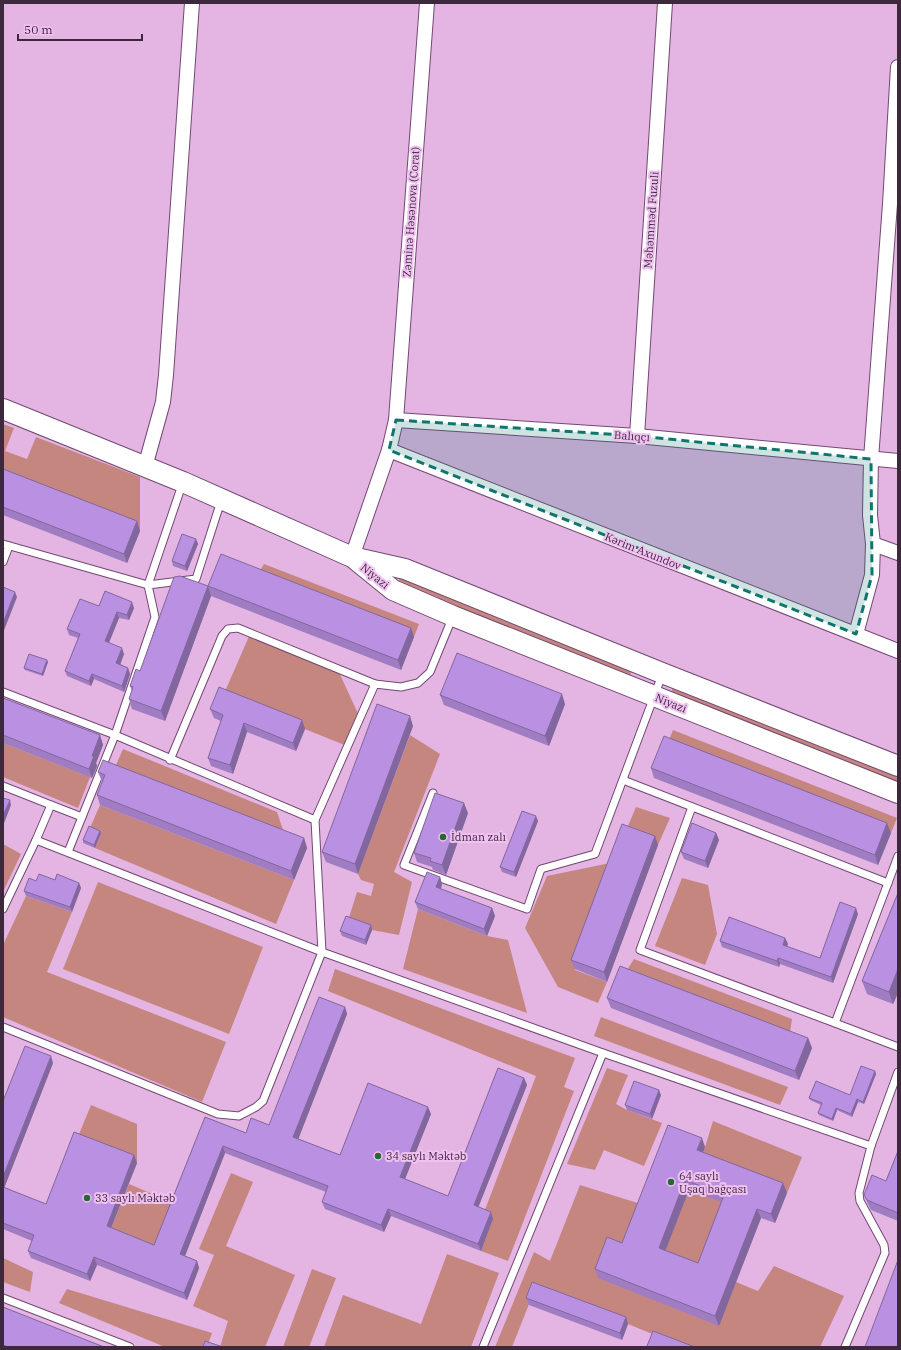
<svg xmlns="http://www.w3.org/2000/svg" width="901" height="1350" font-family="'IBM Plex Serif',serif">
<rect width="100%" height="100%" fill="#e4b4e3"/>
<g fill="#c5867f">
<polygon points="3,424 14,428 5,451 27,459 36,437 140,477 140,531 3,477"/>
<polygon points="264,564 419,624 414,637 257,576"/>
<polygon points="401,576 633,668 629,678 397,584"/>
<polygon points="250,634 337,668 360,718 347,746 223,696"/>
<polygon points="675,684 898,773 898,784 670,694"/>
<polygon points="673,730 897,818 891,833 667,745"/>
<polygon points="410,735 440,754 394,872 412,882 399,935 372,930 348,921 357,892 371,896 374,884 361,880 358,874"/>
<polygon points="3,743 90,777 78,808 3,777"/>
<polygon points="123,749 277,812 286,839 113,772"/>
<polygon points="100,805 294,880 276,924 95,848 101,833 90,828"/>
<polygon points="636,807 670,818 658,845 625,833"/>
<polygon points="3,844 21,854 3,892"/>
<polygon points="615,862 575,970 607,982 598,1003 558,987 525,928 547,876"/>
<polygon points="682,878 708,885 717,934 705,965 655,946"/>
<polygon points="98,882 263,947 229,1034 63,969"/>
<polygon points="26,896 72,912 47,972 226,1042 202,1102 3,1017 3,945"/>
<polygon points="418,909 487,936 508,940 527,1013 403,969"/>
<polygon points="634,959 792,1019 789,1039 624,975"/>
<polygon points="335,969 575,1058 564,1087 574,1091 508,1261 481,1251 493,1219 483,1215 536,1076 328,991"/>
<polygon points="601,1017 788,1087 780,1105 594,1036"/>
<polygon points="607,1068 628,1075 616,1104 627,1110 662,1123 644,1166 604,1150 595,1170 567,1164"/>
<polygon points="91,1105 137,1124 137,1163 77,1139"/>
<polygon points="713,1121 802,1157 787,1193 720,1168 739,1209 701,1272 653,1254 666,1248 705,1147"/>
<polygon points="231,1173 253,1182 226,1246 295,1275 265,1347 220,1347 228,1321 193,1306 214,1255 199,1249"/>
<polygon points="129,1184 176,1204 157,1252 109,1233"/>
<polygon points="580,1185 644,1205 667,1305 719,1325 736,1282 758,1291 774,1266 844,1296 820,1347 684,1347 628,1324 535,1289 512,1347 495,1347 534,1252 550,1261"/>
<polygon points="447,1254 499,1273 471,1347 324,1347 343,1295 421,1324"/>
<polygon points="3,1258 33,1272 30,1292 3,1282"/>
<polygon points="312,1269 336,1278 309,1347 283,1347"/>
<polygon points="67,1289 212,1333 207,1347 165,1347 59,1303"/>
</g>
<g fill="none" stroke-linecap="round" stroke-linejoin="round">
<g stroke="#724973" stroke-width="9">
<g id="lane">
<polyline points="3,544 148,585 183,482"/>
<polyline points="3,562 9,546"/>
<polyline points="3,692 115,735 155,617 148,585 196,579 221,501"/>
<polyline points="170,760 222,636 228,629 238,628 375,684"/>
<polyline points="623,780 888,883 898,856"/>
<polyline points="3,786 51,805 36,840 3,909"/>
<polyline points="433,793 404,865 527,909 541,869 595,854 662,675"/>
<polyline points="51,805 82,817 115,735 315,820 375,684 401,687 418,683 430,672 453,616"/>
<polyline points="692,807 640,950 835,1023 888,883"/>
<polyline points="36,840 322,952 603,1053 871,1146 859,1193 860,1201 884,1245 885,1253 845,1347"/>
<polyline points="68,852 82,817"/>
<polyline points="835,1023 898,1047"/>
<polyline points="3,1027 218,1114 239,1116 256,1107 263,1101 322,952 315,820"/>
<polyline points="871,1146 898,1072"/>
<polyline points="3,1298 130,1347"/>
<polyline points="483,1347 603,1053"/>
</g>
</g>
<g stroke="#724973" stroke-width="16">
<g id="street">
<polyline points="396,420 427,3"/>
<polyline points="637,436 665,3"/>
<polyline points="389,450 898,651"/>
<polyline points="145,467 163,402 166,375 192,3"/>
<polyline points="873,544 898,553"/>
<polyline points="352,557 389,450 396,420 637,436 898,461"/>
<polyline points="856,634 872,575 873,544 870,515 871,459 890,204 898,67"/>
</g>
</g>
<g stroke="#724973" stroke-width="22">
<g id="secondary">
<polyline points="3,409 183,482 352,557 405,569 662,673 898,766"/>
<polyline points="356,560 393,590 453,616 898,793"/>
</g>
</g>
<use href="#lane" stroke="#fff" stroke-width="7"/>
<use href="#street" stroke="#fff" stroke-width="14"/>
<use href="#secondary" stroke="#fff" stroke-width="20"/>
</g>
<g fill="#a07dc2" fill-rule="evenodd">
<polygon points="3,469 140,531 127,563 3,515"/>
<polygon points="196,539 198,544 187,571 173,566 172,561"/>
<polygon points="208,586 411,628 414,637 401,670 211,596 165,721 132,709 129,699 132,691 130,686 140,671"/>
<polygon points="99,606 134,608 129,620 119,618 109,643 124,654 120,664 128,668 130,674 124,692 94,679 91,686 67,676 65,671 78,638 69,635 67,629"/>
<polygon points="48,662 43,676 25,670 24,668"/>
<polygon points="440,695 565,704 549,746 444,705"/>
<polygon points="3,698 100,735 103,745 96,763 97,766 92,778 3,743"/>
<polygon points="210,709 302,720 305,729 296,751 247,732 233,774 211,766 208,758 221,721 214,718"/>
<polygon points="413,726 358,874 326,862 322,852"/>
<polygon points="651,768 891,833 878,865 654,778"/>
<polygon points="98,772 304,838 307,848 294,880 100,805 97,795 102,782"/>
<polygon points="468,813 446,875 433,870 432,867 417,862 414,853"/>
<polygon points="538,821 516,877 502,872 500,867"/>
<polygon points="101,833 95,848 83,843 83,840"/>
<polygon points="716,833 719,840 708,868 684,859 681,852"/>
<polygon points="658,845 607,982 575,969 571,960"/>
<polygon points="440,877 442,884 441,889 492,908 495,916 487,936 418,909 415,902"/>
<polygon points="55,880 79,883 81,888 72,912 26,896 24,891 36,881"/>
<polygon points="898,893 898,993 893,1004 867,994 862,981"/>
<polygon points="858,914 833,983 780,964 779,967 722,947 720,941 785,938 788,944 786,947 820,958"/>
<polygon points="372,930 366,945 342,936 340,931"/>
<polygon points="607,998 808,1038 812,1048 799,1080 611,1008"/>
<polygon points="345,1007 347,1014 298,1139 340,1155 431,1114 405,1179 448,1196 524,1078 527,1085 478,1207 493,1219 481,1251 391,1216 384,1232 325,1209 322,1202 326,1192 225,1153 185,1256 197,1261 199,1268 187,1300 97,1265 90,1281 31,1258 28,1251 32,1241 3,1229 3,1101 53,1063 4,1188 46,1204 134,1155 137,1163 111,1228 154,1245 205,1117 246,1133 269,1125"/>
<polygon points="875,1071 876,1074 864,1104 858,1102 852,1117 837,1110 833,1121 819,1115 818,1113 821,1105 810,1100 809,1098 850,1095"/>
<polygon points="661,1095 652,1119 627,1110 625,1105"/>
<path d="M705 1147 703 1153 783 1183 787 1193 775 1223 761 1218 719 1326 598 1278 595 1269 622 1243ZM689 1190 721 1202 698 1263 665 1250Z"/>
<polygon points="898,1151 898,1221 871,1210 868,1204 864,1195 886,1181"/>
<polygon points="526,1298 626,1317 628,1324 622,1340 529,1305"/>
<polygon points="3,1307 104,1347 3,1347"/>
</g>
<g fill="#82669e">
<polygon points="137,521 140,531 127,563 124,554"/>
<polygon points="196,539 198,544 187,571 185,566"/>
<polygon points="208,586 211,596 165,721 161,711"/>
<polygon points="15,592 17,597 3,633 3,623"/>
<polygon points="132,602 134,608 129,620 127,615"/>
<polygon points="117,612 119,618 107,647 105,641"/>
<polygon points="411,628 414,637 401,670 398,660"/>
<polygon points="122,648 124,654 119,668 116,663"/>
<polygon points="47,660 48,662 43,676 42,674"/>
<polygon points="128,668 130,674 124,692 122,686"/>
<polygon points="92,674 94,679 91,686 89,681"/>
<polygon points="562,694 565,704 549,746 545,736"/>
<polygon points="410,716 413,726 358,874 355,864"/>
<polygon points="302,720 305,729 296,751 293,743"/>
<polygon points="244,723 247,732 233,774 230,765"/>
<polygon points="100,735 103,745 96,763 97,766 92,778 89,769 92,756"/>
<polygon points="10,800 11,805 3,826 3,816"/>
<polygon points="464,803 468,813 446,875 442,865"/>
<polygon points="536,816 538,821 516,877 514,872"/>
<polygon points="887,823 891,833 878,865 875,855"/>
<polygon points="100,831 101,833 95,848 94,845"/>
<polygon points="716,833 719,840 708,868 705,861"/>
<polygon points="655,836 658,845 607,982 604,972"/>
<polygon points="304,838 307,848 294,880 291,871"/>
<polygon points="440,877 442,884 439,894 436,887"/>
<polygon points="79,883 81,888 72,912 70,907"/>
<polygon points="492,908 495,916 487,936 484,929"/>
<polygon points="856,908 858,914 833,983 831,977"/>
<polygon points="371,925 372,930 366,945 365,940"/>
<polygon points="785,938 788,944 785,951 783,945"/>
<polygon points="778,958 780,964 779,967 777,961"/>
<polygon points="898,969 898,993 893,1004 889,992"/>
<polygon points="345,1007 347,1014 296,1145 293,1137"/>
<polygon points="808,1038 812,1048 799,1080 795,1071"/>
<polygon points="51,1056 53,1063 3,1191 3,1177"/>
<polygon points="875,1071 876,1074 864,1104 863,1102"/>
<polygon points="524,1078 527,1085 476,1213 474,1205"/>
<polygon points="659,1090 661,1095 652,1119 650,1114"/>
<polygon points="857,1099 858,1102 852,1117 851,1114"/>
<polygon points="428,1107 431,1114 403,1184 400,1177"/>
<polygon points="836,1108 837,1110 833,1121 832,1119"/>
<polygon points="702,1138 705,1147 700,1160 697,1150"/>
<polygon points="223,1146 225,1153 183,1261 180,1254"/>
<polygon points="134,1155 137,1163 109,1233 107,1226"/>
<polygon points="685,1180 689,1190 663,1257 659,1248"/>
<polygon points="783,1183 787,1193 775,1223 771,1214"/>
<polygon points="388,1209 391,1216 384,1232 381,1225"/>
<polygon points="757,1209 761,1218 719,1326 715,1316"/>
<polygon points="491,1212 493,1219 481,1251 478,1244"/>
<polygon points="94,1257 97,1265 90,1281 87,1274"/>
<polygon points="197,1261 199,1268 187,1300 184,1293"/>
<polygon points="626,1317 628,1324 622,1340 620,1333"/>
</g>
<g fill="#ba91e2" stroke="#82669e" fill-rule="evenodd">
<polygon points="3,469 137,521 124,554 3,507"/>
<polygon points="182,534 196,539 185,566 172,561"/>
<polygon points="221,554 411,628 398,660 208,586"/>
<polygon points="180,576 208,586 161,711 129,699 133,687 130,686 136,669 140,671 174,577"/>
<polygon points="3,587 15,592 3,623"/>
<polygon points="105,591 132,602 127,615 117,612 105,641 122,648 116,663 128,668 122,686 92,674 89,681 65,671 80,634 67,629 80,599 99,606"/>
<polygon points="457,653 562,694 545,736 440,695"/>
<polygon points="29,654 47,660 42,674 24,668"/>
<polygon points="219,687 302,720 293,743 244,723 230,765 208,758 223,715 210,709"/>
<polygon points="3,698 100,735 92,756 94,756 89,769 3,735"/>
<polygon points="377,704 410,716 355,864 322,852"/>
<polygon points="664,736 887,823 875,855 651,768"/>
<polygon points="103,760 304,838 291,871 97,795 105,775 98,772"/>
<polygon points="435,793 464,803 442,865 430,861 431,858 414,853"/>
<polygon points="3,798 10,800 3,816"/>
<polygon points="522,811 536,816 514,872 500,867"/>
<polygon points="692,823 716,833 705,861 681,852"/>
<polygon points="622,824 655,836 604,972 571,960"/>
<polygon points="89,826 100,831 94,845 83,840"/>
<polygon points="427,872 440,877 436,887 492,908 484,929 415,902"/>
<polygon points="39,874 55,880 57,874 79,883 70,907 24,891 29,878 36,881"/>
<polygon points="898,893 898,969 889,992 862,981"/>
<polygon points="840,902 856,908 831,977 778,958 777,961 720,941 729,917 785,938 783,945 820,958"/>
<polygon points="346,916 371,925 365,940 340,931"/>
<polygon points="620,966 808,1038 795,1071 607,998"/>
<polygon points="319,997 345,1007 293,1137 340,1155 368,1083 428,1107 400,1177 448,1196 498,1068 524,1078 474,1205 491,1212 478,1244 388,1209 381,1225 322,1202 328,1186 223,1146 180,1254 197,1261 184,1293 94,1257 87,1274 28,1251 34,1235 3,1223 3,1187 46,1204 74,1132 134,1155 107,1226 154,1245 205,1117 246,1133 251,1118 269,1125"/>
<polygon points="25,1046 51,1056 3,1177 3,1101"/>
<polygon points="861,1066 875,1071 863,1102 857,1099 851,1114 836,1108 832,1119 818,1113 822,1103 809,1098 816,1081 850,1095"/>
<polygon points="634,1081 659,1090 650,1114 625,1105"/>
<path d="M668 1125 702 1138 697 1150 783 1183 771 1214 757 1209 715 1316 595 1269 607 1237 622 1243ZM685 1180 724 1195 698 1263 659 1248Z"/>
<polygon points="898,1151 898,1213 867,1200 864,1195 872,1175 886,1181"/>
<polygon points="898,1260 898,1347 865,1347"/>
<polygon points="532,1282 626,1317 620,1333 526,1298"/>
<polygon points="3,1307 104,1347 9,1347 3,1345"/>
<polygon points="653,1331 695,1347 650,1347 647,1346"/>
<polygon points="205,1341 223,1347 203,1347"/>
</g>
<path fill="#0f766e" fill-opacity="0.2" stroke="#0f766e" stroke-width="3" stroke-dasharray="8 5" stroke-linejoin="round" d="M396 420 637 436 871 459 872 575 856 634 389 450Z"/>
<g fill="#276731" stroke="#f1c1f1" stroke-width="1.5">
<circle cx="443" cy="837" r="4"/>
<circle cx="378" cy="1156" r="4"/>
<circle cx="671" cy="1182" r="4"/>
<circle cx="87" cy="1198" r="4"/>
</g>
<g text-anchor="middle" stroke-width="4" stroke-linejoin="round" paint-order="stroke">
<g font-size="11" fill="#3c293c" stroke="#f1c1f1">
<text transform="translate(411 212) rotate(-86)" y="4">Zəminə Həsənova (Corat)</text>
<text transform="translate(651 220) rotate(-86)" y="4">Məhəmməd Fuzuli</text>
<text transform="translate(632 436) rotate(4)" y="4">Balıqçı</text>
<text transform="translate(643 551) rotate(22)" y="4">Kərim Axundov</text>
<text transform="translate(375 576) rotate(39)" y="4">Niyazi</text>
<text transform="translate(671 703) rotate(22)" y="4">Niyazi</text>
</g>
<g font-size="11" fill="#3c293c" stroke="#f1c1f1" text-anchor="start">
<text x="451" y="841">İdman zalı</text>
<text x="386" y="1160">34 saylı Məktəb</text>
<text x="679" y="1180">64 saylı<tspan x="679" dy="13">Uşaq bağçası</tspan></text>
<text x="95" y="1202">33 saylı Məktəb</text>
</g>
</g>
<rect width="901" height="1350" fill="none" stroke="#3c293c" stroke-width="8"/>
<path d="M18 34v6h124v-6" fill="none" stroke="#3c293c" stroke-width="2"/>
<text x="24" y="34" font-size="12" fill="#3c293c" stroke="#f1c1f1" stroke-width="3" paint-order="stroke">50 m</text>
</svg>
